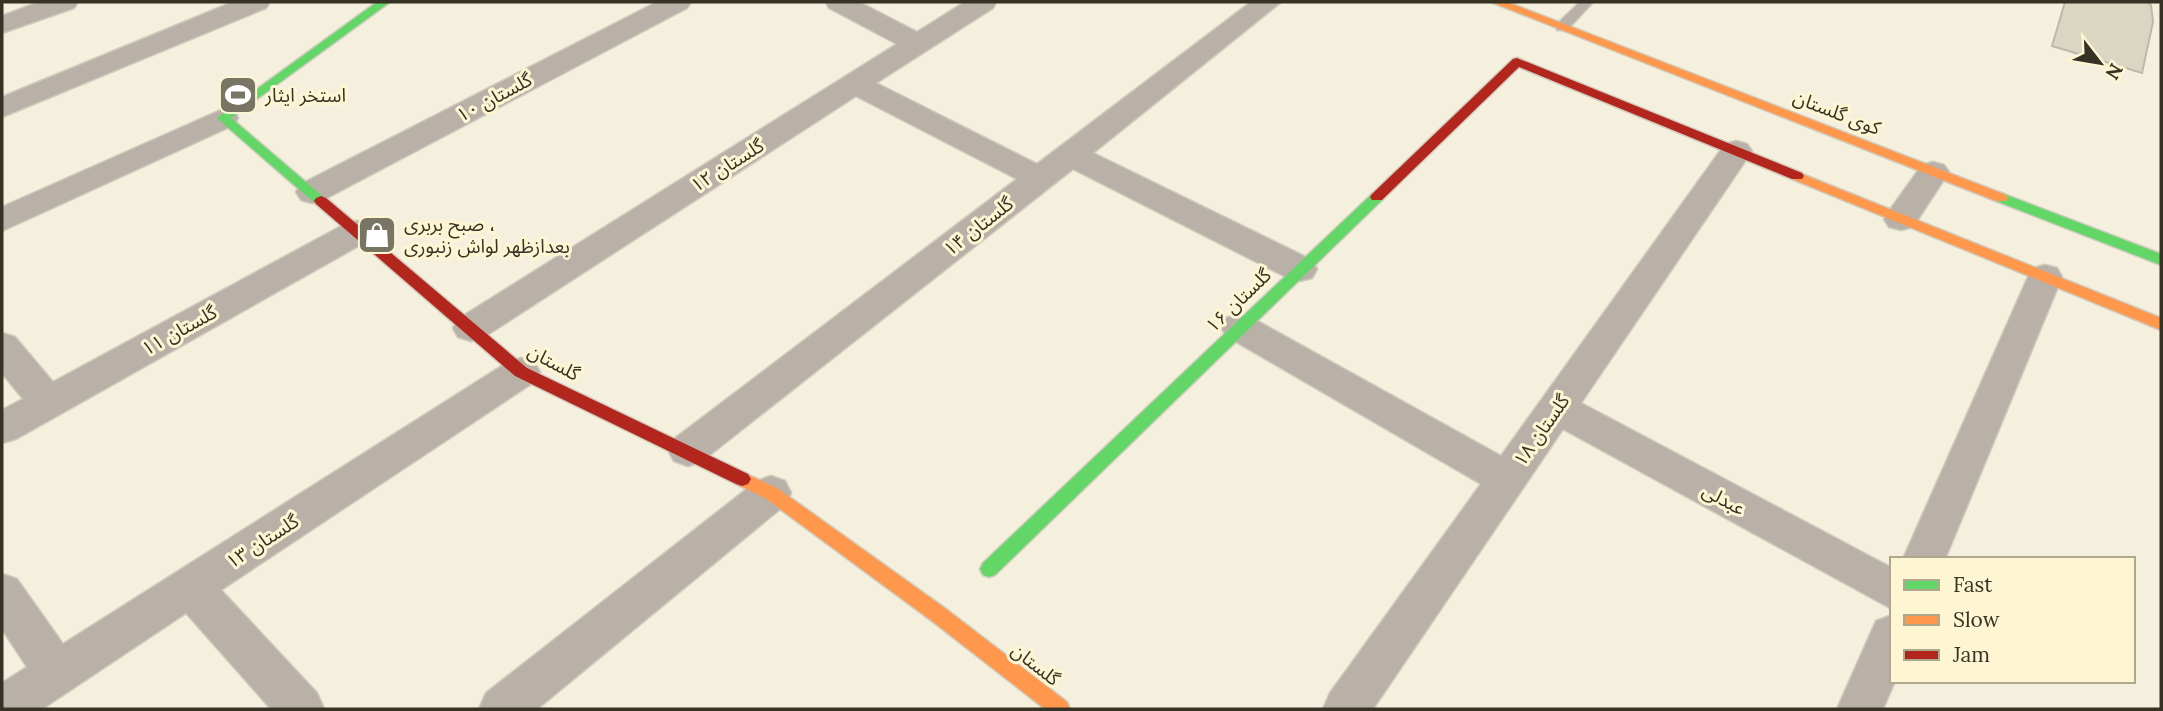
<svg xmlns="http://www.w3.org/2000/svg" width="2163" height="711" font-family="Lora,'Noto Sans Arabic',serif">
<rect width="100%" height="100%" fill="#f4f0dd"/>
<polygon fill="#dbd6c1" stroke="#bcb9aa" stroke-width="2" points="2065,2 2146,2 2151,5 2153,22 2142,73 2052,46"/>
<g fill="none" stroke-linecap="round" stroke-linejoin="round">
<g stroke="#d0ccbe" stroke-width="3">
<polygon id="lane" points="1580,2 1593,2 1567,30 1557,30 1557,24"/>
</g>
<g stroke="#d0ccbe" stroke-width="3">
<g id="street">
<polygon points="39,2 78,2 74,8 2,33 2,16"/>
<polygon points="233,2 270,2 266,8 2,117 2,97"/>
<polygon points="657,2 691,2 687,8 323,200 312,203 301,200 296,192 301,184"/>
<polygon points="826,2 859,2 917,32 965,2 996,2 993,8 876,83 1037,164 1251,2 1281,2 1093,153 1312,260 1317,269 1312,278 1300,281 1288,278 1073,169 702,461 688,466 674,461 668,450 674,439 1017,179 856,96 484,337 471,341 458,337 453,328 458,319 897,44 829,8"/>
<polygon points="223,109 234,111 238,118 234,125 2,231 2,207"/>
<polygon points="1736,141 1747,144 1752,151 1581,403 1892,568 1892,609 1563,429 1373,709 1323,709 1330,693 1481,484 1226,336 1221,327 1226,318 1239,314 1252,318 1501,456 1725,144"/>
<polygon points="1933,162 1944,165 1949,172 1913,227 1901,230 1889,227 1884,219 1889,211 1922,165"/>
<polygon points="357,221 369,224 374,232 369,240 16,439 2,443 2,410 23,399 2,373 2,333 15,337 53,382 345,224"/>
<polygon points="2045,265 2057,268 2062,277 1945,559 1903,559 2028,277 2033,268"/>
<polygon points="521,358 534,362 540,372 534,382 221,590 317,693 324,709 271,709 186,613 42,709 2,709 2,683 27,667 2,629 2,574 17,579 63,644 508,362"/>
<polygon points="771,476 785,481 791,493 785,505 537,709 479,709 486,693 757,481"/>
<polygon points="1892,615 1892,681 1895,681 1883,709 1837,709 1876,621"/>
</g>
</g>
<g stroke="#d0ccbe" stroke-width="3">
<g id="fast">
<polygon points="377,2 390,2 231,118 328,201 326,204 316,204 217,118"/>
<polygon points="1377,192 1384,197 1382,200 995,575 989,577 983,575 980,569 983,563 1372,194"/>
<polygon points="2001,193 2161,254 2161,265 1996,201 1994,198 1996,195"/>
</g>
</g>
<g stroke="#d0ccbe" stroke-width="3">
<g id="slow">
<polygon points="1491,2 1507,2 2006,195 2008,198 2006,201 1996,201"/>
<polygon points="1797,172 2161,318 2161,330 1792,179 1790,176"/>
<polygon points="742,472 777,488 946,609 1067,702 1070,709 1045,709 932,621 765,498 736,484 733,479 736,474"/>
</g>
</g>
<g stroke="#d0ccbe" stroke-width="3">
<g id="jam">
<polygon points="1517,58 1802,173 1804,176 1802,179 1792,179 1519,67 1382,200 1372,200 1370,197 1372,194 1513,59"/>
<polygon points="321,196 326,198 527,368 748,474 751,479 748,484 742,486 736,484 515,376 316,204 314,201 316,198"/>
</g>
</g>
<use href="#lane" fill="#b9b1a8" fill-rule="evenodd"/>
<use href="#street" fill="#b9b1a8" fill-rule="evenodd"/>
<use href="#fast" fill="#63d668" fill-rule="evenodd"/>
<use href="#slow" fill="#ff974d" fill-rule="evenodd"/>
<use href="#jam" fill="#b3261e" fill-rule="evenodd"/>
</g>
<defs>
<g id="stadium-square" transform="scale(2.0125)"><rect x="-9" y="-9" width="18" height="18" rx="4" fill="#787565" stroke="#fef6d3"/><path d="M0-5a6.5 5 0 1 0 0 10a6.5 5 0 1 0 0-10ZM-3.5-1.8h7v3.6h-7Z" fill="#fff"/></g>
<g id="shop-square" transform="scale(2.0125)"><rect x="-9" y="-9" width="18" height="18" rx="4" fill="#787565" stroke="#fef6d3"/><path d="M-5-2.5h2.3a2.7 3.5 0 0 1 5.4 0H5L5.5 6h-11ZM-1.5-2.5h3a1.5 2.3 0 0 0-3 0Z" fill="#fff"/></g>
</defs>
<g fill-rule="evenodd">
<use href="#stadium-square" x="238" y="95"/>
<use href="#shop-square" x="377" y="235"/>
</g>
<g text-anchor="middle" stroke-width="6" stroke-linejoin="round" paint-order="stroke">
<g font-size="19" fill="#363325" stroke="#fef6d3" text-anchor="start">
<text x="265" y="102">استخر ایثار</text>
<text x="404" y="231">صبح بربری ،<tspan x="404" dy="22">بعدازظهر لواش زنبوری</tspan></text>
</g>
<g font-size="19" fill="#363325" stroke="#fef6d3">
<text transform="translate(494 97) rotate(-28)" y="7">گلستان ۱۰</text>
<text transform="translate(1837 112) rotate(21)" y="7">کوی گلستان</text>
<text transform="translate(727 165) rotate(-32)" y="7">گلستان ۱۲</text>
<text transform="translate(978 226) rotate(-38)" y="7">گلستان ۱۴</text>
<text transform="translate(1238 300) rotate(-44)" y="7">گلستان ۱۶</text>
<text transform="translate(179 330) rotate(-29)" y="7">گلستان ۱۱</text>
<text transform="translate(554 362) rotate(28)" y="7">گلستان</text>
<text transform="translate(1541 430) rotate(-55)" y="7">گلستان ۱۸</text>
<text transform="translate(1724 499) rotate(28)" y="7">عبدلی</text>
<text transform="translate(262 541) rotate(-33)" y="7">گلستان ۱۳</text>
<text transform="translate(1036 664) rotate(38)" y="7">گلستان</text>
</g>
</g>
<rect width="2163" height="711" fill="none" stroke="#363325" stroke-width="7"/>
<rect x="1890" y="557" width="245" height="126" fill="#fef6d3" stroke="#aea88d" stroke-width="2"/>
<rect x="1904" y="580" width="35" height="10" fill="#63d668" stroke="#aea88d" stroke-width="2"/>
<text x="1953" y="592" font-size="21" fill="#363325">Fast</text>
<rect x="1904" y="615" width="35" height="10" fill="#ff974d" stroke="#aea88d" stroke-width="2"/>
<text x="1953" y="627" font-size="21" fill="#363325">Slow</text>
<rect x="1904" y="650" width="35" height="10" fill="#b3261e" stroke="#aea88d" stroke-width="2"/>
<text x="1953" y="662" font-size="21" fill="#363325">Jam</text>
<g transform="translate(2100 63) rotate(121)" stroke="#fef6d3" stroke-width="5" paint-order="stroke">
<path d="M0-5L12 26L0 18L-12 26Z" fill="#363325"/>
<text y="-10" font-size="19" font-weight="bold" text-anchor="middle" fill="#363325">N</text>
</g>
</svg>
